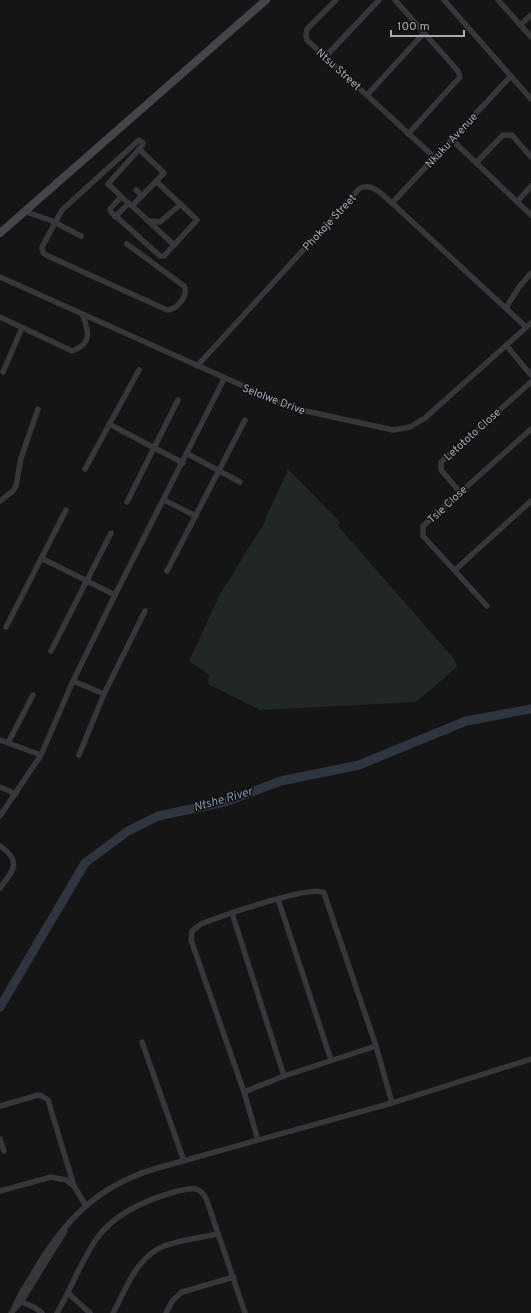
<svg xmlns="http://www.w3.org/2000/svg" width="531" height="1313" font-family="Overpass,sans-serif">
<rect width="100%" height="100%" fill="#151516"/>
<polygon fill="#212823" points="288,469 340,522 338,526 455,660 457,667 416,702 260,710 208,684 209,675 189,661 220,594 263,525"/>
<g fill="none" stroke-linecap="round" stroke-linejoin="round">
<polyline stroke="#2f353e" stroke-width="9" points="0,1007 85,863 128,831 158,816 225,802 281,781 359,765 466,721 531,709"/>
<g stroke="#36363b" stroke-width="5.5">
<polyline points="336,0 307,29 306,35 307,40 434,157"/>
<polyline points="395,0 458,71 460,77 408,134"/>
<polyline points="444,0 531,99"/>
<polyline points="498,0 531,37"/>
<polyline points="520,25 531,15"/>
<polyline points="325,57 379,0"/>
<polyline points="367,95 424,33"/>
<polyline points="451,139 531,215"/>
<polyline points="476,163 503,135 512,135 531,157"/>
<polyline points="136,190 142,196"/>
<polyline points="121,197 110,209 111,212 160,256 164,256 197,220 156,181"/>
<polyline points="517,202 531,186"/>
<polyline points="392,203 511,76"/>
<polyline points="133,205 164,173 139,149"/>
<polyline points="23,211 50,220 81,236"/>
<polyline points="115,217 129,203 174,245"/>
<polyline points="148,221 160,222 181,204"/>
<path d="M127 244 184 286C189 295 177 310 167 310L48 256 43 253 42 247 62 210 139 140 143 143 142 146 108 184 128 203"/>
<polyline points="0,277 292,408 393,430 410,427 425,418 531,323"/>
<polyline points="506,308 519,287 531,273"/>
<path d="M0 317 72 351C92 344 89 332 83 316"/>
<polyline points="506,345 531,375"/>
<path d="M197 366 360 188C374 183 382 195 392 203L526 327"/>
<polyline points="3,372 22,328"/>
<polyline points="109,424 183,463"/>
<polyline points="188,454 240,482"/>
<polyline points="85,469 139,370"/>
<polyline points="460,492 441,470 441,462 531,382"/>
<polyline points="164,500 196,516"/>
<polyline points="0,501 13,491 16,486 21,458 38,409"/>
<polyline points="127,502 178,400"/>
<polyline points="41,558 115,595"/>
<polyline points="455,570 531,501"/>
<polyline points="167,571 245,420"/>
<polyline points="487,606 423,536 423,526 531,429"/>
<polyline points="6,627 66,510"/>
<polyline points="51,651 111,533"/>
<polyline points="73,681 104,694"/>
<polyline points="0,740 41,755"/>
<polyline points="8,743 33,695"/>
<polyline points="79,755 104,694 145,611"/>
<polyline points="0,787 16,794"/>
<polyline points="0,816 41,755 73,681 115,595 224,379"/>
<path d="M0 846C22 861 14 870 0 888"/>
<polyline points="278,899 331,1060"/>
<polyline points="232,913 284,1076"/>
<polyline points="142,1042 184,1161"/>
<polyline points="244,1092 284,1076 376,1046"/>
<polyline points="0,1106 38,1095 42,1096 48,1100 74,1186 86,1206"/>
<polyline points="0,1139 4,1151"/>
<path d="M258 1140 244 1092 191 940 192 931 201 924C219 917 312 884 324 893L376 1046 392 1103"/>
<polyline points="0,1191 51,1177 66,1180 74,1186"/>
<polyline points="68,1293 90,1313"/>
<polyline points="19,1301 34,1307 42,1313"/>
<path d="M14 1309C18 1296 27 1284 34 1272 64 1221 96 1187 154 1169L392 1103 531 1059"/>
<polyline points="11,1313 21,1302 65,1231"/>
<path d="M57 1313C71 1289 81 1261 97 1238 115 1213 146 1200 174 1192 188 1189 198 1184 206 1198L245 1313"/>
<path d="M113 1313C125 1291 134 1264 156 1250 171 1241 200 1238 218 1234"/>
<polyline points="166,1313 173,1300 182,1292 234,1277"/>
</g>
<polyline stroke="#44454b" stroke-width="8" points="0,233 266,0"/>
</g>
<g text-anchor="middle" stroke-width="3" stroke-linejoin="round" paint-order="stroke">
<g font-size="11" fill="#a8aab5" stroke="#101011">
<text transform="translate(339 69) rotate(42)" y="4">Ntsu Street</text>
<text transform="translate(451 140) rotate(-47)" y="4">Nkuku Avenue</text>
<text transform="translate(329 222) rotate(-47)" y="4">Phokoje Street</text>
<text transform="translate(274 399) rotate(21)" y="4">Selolwe Drive</text>
<text transform="translate(472 434) rotate(-42)" y="4">Letototo Close</text>
<text transform="translate(447 504) rotate(-43)" y="4">Tsie Close</text>
</g>
<g font-size="12" font-style="italic" fill="#8393ac" stroke="#101011">
<text transform="translate(223 799) rotate(-16)" y="4">Ntshe River</text>
</g>
</g>
<path d="M391 30v6h73v-6" fill="none" stroke="#a8aab5" stroke-width="2"/>
<text x="397" y="30" font-size="12" fill="#a8aab5" stroke="#101011" stroke-width="3" paint-order="stroke">100 m</text>
</svg>
